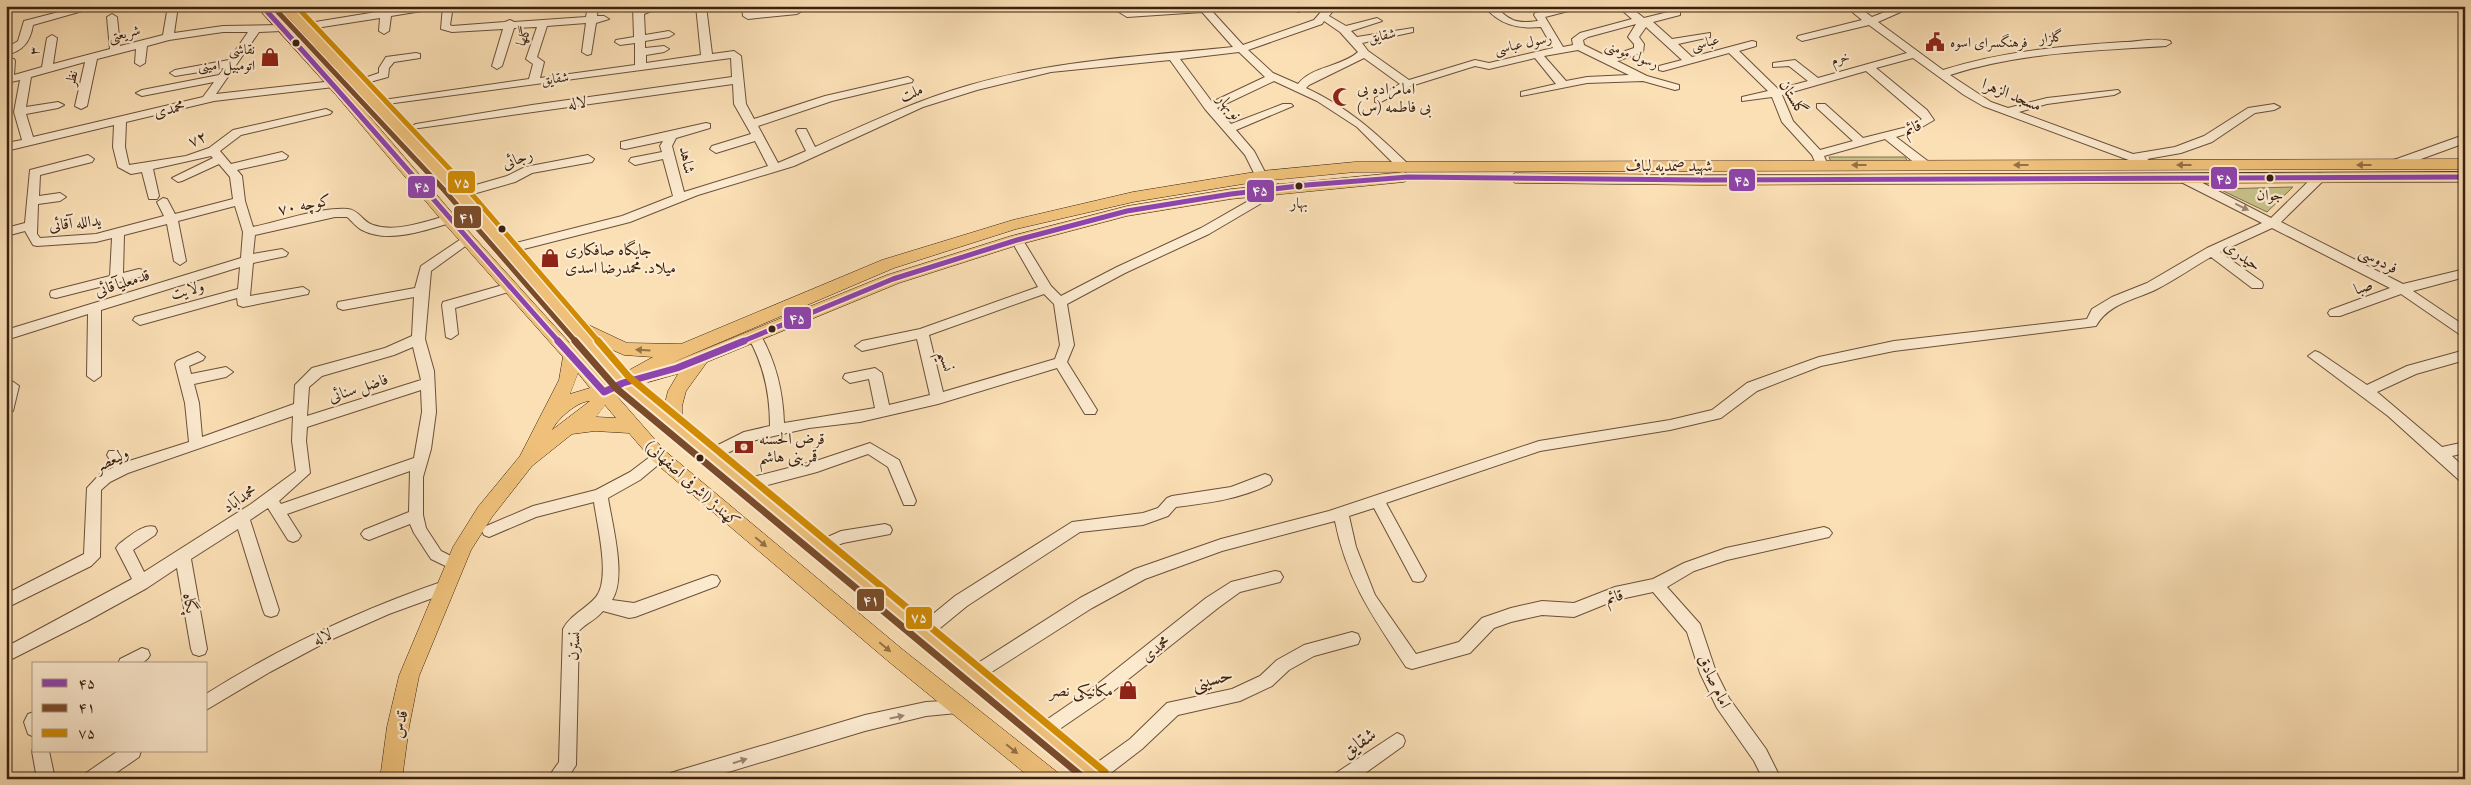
<svg xmlns="http://www.w3.org/2000/svg" width="2471" height="785" font-family="'IM FELL French Canon',Amiri,serif">
<rect width="100%" height="100%" fill="#fbdfb5"/>
<filter id="stains"><feTurbulence type="fractalNoise" baseFrequency=".004" numOctaves="4"/><feColorMatrix values="0 0 0 0 .2 0 0 0 0 .09 0 0 0 0 .02 0 0 0 .5 -.17"/></filter>
<radialGradient id="worn" r=".72"><stop offset=".6" stop-color="#630" stop-opacity="0"/><stop offset="1" stop-color="#630" stop-opacity=".3"/></radialGradient>
<g fill="#c6c088" stroke="#80704c">
<polygon points="1829,157 1905,157 1908,162 1831,162"/>
<polygon points="2293,187 2267,212 2219,189"/>
</g>
<g fill="none" stroke-linecap="round" stroke-linejoin="round">
<g stroke="#6a5039" stroke-width="2">
<g id="minor">
<path d="M82 6H100L33 25C30 42 23 51 6 55V48L18 41 24 21Z"/>
<path d="M168 6H178L174 33 223 26 282 25 287 28 282 31 259 32 216 94 334 81 339 84 334 87 214 101 126 122 125 147 129 165 186 156 209 148 233 130 326 109 332 112 330 114 241 135 220 151 231 164 282 152 288 156 286 159 237 170 242 176 245 201 253 227C282 221 320 207 348 209 359 210 363 222 373 225 396 233 427 221 449 215L455 219 453 222C426 230 389 244 362 230 356 227 352 221 347 217H335L255 235 253 254 282 249 288 253 286 256 253 263 250 296 303 287 309 291 308 294 243 307 238 305 237 298 140 325 133 320 135 317 238 289 240 267 101 310V376L94 381 87 376 88 314 6 340V330L241 258 243 232 235 206 178 221 186 261 180 265 174 261 167 224 124 235 123 273 139 269 143 270 145 273 143 276 56 298 51 297 50 294 51 291 110 276 112 238 96 242 37 246 33 245 25 231 6 236V228L25 223 30 170 88 155 94 159 92 162 40 175 39 196 60 193 66 197 60 201 38 204 37 234 40 238 96 234 164 216 157 202 163 198 167 199 175 214 233 199 230 177 219 164 182 181 178 182 172 178 213 158 211 156 153 169 159 196 157 199H149L142 172 131 174 118 167 113 147 114 125 6 151V143L22 140 14 112 20 80 6 83V59H14L15 61 14 75 42 67 47 38 52 35 57 38 53 64 110 49 107 17 112 14 117 17 120 46 163 35ZM223 32H248L229 60 175 70 170 73 175 76 224 68 219 75 142 90 136 93 142 96 214 82 203 97 33 137 26 114 58 108 64 105 58 102 26 107 31 77 85 62 75 106 81 109 87 106 97 59 136 49 135 63 140 66 145 63 147 46 169 40Z"/>
<polygon points="413,6 439,6 434,9 391,16 389,31 384,34 379,31 380,18 303,30 298,27 303,24"/>
<path d="M443 6H453L450 25 452 26 505 22 510 20 514 22 586 17 588 6H598L597 16H604L609 19 596 23 591 54 587 55 582 52 586 23 547 26 537 57 544 62 540 78 635 65V43L620 45 615 42 616 40 634 37 633 6H664L644 14 645 35 669 31 674 34 669 37 645 41V48L664 46 669 49 664 52 646 55V63L701 55 696 6H706L712 54 734 51 741 56 746 104 754 119 825 96 908 77 913 80 912 82 832 101 758 126 778 163 806 151 796 131 798 129H806L815 147C866 124 917 100 970 85 1056 60 1145 56 1233 47L1202 12 1127 17 1109 6H1122L1129 11 1212 6 1210 9 1243 45 1314 20 1326 6H1337L1329 16 1346 26 1377 18 1382 21 1351 31 1357 37 1413 28V32L1362 43 1368 51 1409 80 1475 60 1489 63 1553 48 1541 27C1517 29 1500 25 1484 6 1500 6 1500 14 1513 20 1520 23 1530 22 1538 21L1534 15 1535 13 1567 6H1588L1545 17 1563 47 1573 45 1572 39 1580 33 1632 19 1617 6H1629L1644 18 1676 10 1680 11V15L1653 22 1672 39 1710 33V37L1678 44 1692 57 1752 41 1756 42V46L1739 51 1778 89 1808 81 1789 66 1773 67V63L1795 60 1818 78 1907 53 1869 25 1802 41 1797 38 1798 36 1862 20 1845 6H1857L1872 17 1900 6H1914L1878 22 1943 70C2002 51 2063 46 2124 42 2138 42 2156 37 2170 41L2171 43 2166 46C2093 51 2020 52 1950 75L1991 102 2008 108 2047 98 2118 90 2120 92 2114 95 2047 104 2019 112 2133 154 2175 147 2204 136 2248 108 2274 104 2280 107 2274 110 2255 113 2212 142 2181 153 2147 159 2159 165 2153 169 1983 106 1964 95 1913 58 1876 68 1927 110 1934 120 1915 131 1896 137 1929 162V168H1921L1885 139 1824 156 1827 163 1821 167 1817 166 1812 155 1782 122 1772 97 1742 101V97L1768 91 1729 53 1663 71 1659 70V66L1682 60 1646 27 1639 37 1644 44 1643 52 1617 61 1647 76 1679 85V89L1675 90 1643 81 1587 83 1521 96V92L1556 84 1535 58 1489 69 1475 66 1411 86 1379 103 1375 102V98L1400 84 1364 58 1309 85 1306 88C1349 108 1375 132 1408 164L1410 167 1404 171 1400 170 1357 127 1317 101 1274 81 1217 108 1231 124 1283 104H1291L1293 106 1236 130 1254 151 1267 176 1261 180 1257 179 1245 155 1205 109 1170 60 1051 72 977 90 923 107 794 166 698 195 630 222 508 253 504 252 502 249 504 246 622 216 673 196 663 159 635 165 629 161 631 158 662 152 660 146 663 141 625 149 621 148V142L706 123 710 124V128L676 138 672 146 684 192 768 166 755 141 716 153 710 149 712 146 751 134 734 104 733 84 412 129 410 127 416 124 532 105 732 77 731 58 372 106V102L376 101 529 79 533 64 526 59 537 27 514 28 502 66 497 69 492 66 503 29 452 32 441 29ZM1324 21 1340 32 1358 52C1341 67 1312 66 1298 84L1273 73 1248 50 1322 24ZM1636 24 1628 37 1634 44V48L1608 57 1584 45 1583 40 1588 37ZM1578 50 1629 75 1587 77 1566 81 1544 56ZM1239 52 1265 77 1212 102 1180 59ZM1866 71 1922 119 1907 127 1863 138 1825 104H1817V108L1853 141 1820 150 1793 121 1782 95Z"/>
<polygon points="742,6 752,6 753,12 797,8 802,11 797,14 748,19 743,16"/>
<polygon points="1291,6 1315,6 1298,12"/>
<polygon points="1788,6 1799,6 1794,9"/>
<polygon points="416,53 420,54 420,58 394,62 389,68 388,77 355,86 350,83 379,73 379,68 386,57"/>
<polygon points="2461,136 2465,136 2465,143 2399,167 2395,168 2389,164 2391,161"/>
<polygon points="588,155 594,159 592,162 532,173 515,182 459,198 453,194 455,191 507,176 525,167"/>
<path d="M2320 173 2326 177 2324 180 2281 222 2403 284 2465 269V277L2413 291 2465 326V338L2401 294 2340 316H2330L2328 313 2330 310 2390 288 2272 228 2220 252 2262 282 2263 285 2262 288H2252L2211 257C2193 267 2175 280 2157 289 2135 300 2109 303 2096 326L1894 351 1821 366 1757 391 1721 418 1670 430 1540 451 1386 503 1426 576 1423 581 1418 582 1413 581 1374 508 1349 516 1356 547 1375 595 1416 654 1459 642 1482 618 1511 608 1542 601 1574 603 1615 587 1653 579 1684 563 1726 548 1824 527 1829 529 1832 533 1829 537 1727 560 1694 571 1667 587 1700 624 1716 672 1729 698 1766 749 1781 779H1763L1754 761 1717 708 1700 673 1687 632 1653 592 1616 600 1574 617 1542 615 1511 622 1494 628 1470 653 1412 669 1406 667C1373 617 1347 581 1335 521L1222 551 1145 579 1092 608 979 680 973 682 967 680 965 675 967 670 1080 598 1135 569 1221 539 1329 511 1539 441 1670 420 1712 410 1747 383 1819 357 1894 341 2087 319 2092 309 2112 297 2147 283 2207 248 2262 223 2179 181 2177 178 2179 175H2187L2271 218 2316 174Z"/>
<path d="M1278 184 1284 188 1282 191 1209 234 1125 273 1067 304 1074 345 1067 362 1097 410 1095 414H1085L1057 368 938 404 860 422 809 428 752 441 709 462 704 460 702 456 704 452 744 432 770 426C770 394 764 365 748 337L750 334H760C776 362 783 391 784 423L875 408 869 379 850 383 843 378 845 374 875 368 882 373 889 405 930 395 917 339 862 351 855 346 862 341 920 329 1038 287 1011 240 1013 237H1021L1051 286 1061 296 1117 267 1201 228ZM1044 294 1054 304 1060 345 1055 359 943 392 929 335Z"/>
<path d="M467 235 473 239 471 242 431 271 425 339 434 371 436 412 431 449 423 477V515L426 528 441 551 461 561 464 565 461 569 456 571 431 559 414 533 410 524 369 540 364 538 361 534 364 530 409 512 410 471 287 514 301 536 298 540 293 542 288 540 268 508 250 520 279 610 277 615 271 617 265 615 263 610 238 529 191 559 207 649 205 654 199 656 193 654 191 649 177 568 147 588 89 620 6 662V647L132 579 116 548 119 544C129 537 143 523 155 527L157 531 155 535 133 550 144 572 251 504 296 471 292 441 293 416 128 473 110 482 101 490 100 557 91 566 6 608V594L84 554 87 488 100 474 114 467 107 455 109 451H119L126 462 189 442 185 403 175 364 177 361 198 352 205 357 203 360 189 366 191 374 226 367 233 372 226 377 194 384 199 403 202 437 294 404 295 385 312 368 385 348 412 336 414 297 343 310 338 308 337 305 338 302 415 288 421 266ZM413 347 421 380 307 416 309 387 322 376 394 355ZM421 390 422 412 414 458 281 504 279 501 310 473 306 441 307 427Z"/>
<polygon points="510,283 516,287 515,290 455,308 458,334 451,339 446,337 442,305 443,302"/>
<polygon points="2465,350 2465,360 2416,374 2377,392 2442,447 2465,442 2465,453 2452,456 2465,468 2465,483 2460,481 2388,416 2308,356 2315,351 2320,353 2367,385 2407,366"/>
<polygon points="12,381 19,386 13,411 6,416 6,384"/>
<polygon points="870,443 899,460 916,501 914,505 904,505 888,467 868,454 817,472 745,491 740,489 738,485 740,481 745,479 816,461"/>
<path d="M659 450 664 452 666 456 664 460 640 480 608 498C612 524 627 578 612 600L634 603 712 575 717 576 720 581 717 586 635 617 629 618 603 611C596 620 586 623 579 631L576 765 567 779H547L559 762 563 629C570 615 586 609 596 597 611 579 597 525 594 502L536 517 489 537 484 535 482 531 484 527 533 506 596 490 630 472Z"/>
<path d="M1265 474 1270 476 1272 480 1270 484C1240 499 1209 503 1176 507L1168 516 1143 525 1080 532 967 606 928 638 922 640 916 638 914 633 916 628 955 596 1072 522 1143 513 1158 508 1167 498 1172 496 1231 487Z"/>
<polygon points="885,524 890,526 892,530 890,534 843,543 819,553 814,551 811,547 814,543 841,531"/>
<polygon points="1275,571 1280,572 1283,577 1280,582 1240,592 1218,608 1102,700 1048,737 1042,740 1036,737 1034,732 1036,727 1090,690 1206,598 1231,582"/>
<path d="M447 580 452 581 455 586 452 591 389 614 328 641 270 672 206 710V694C282 646 362 609 447 580Z"/>
<polygon points="1352,632 1358,634 1360,639 1358,644 1314,656 1289,670 1272,686 1240,701 1178,715 1142,749 1103,779 1087,779 1085,775 1088,769 1130,739 1167,703 1232,689 1260,676 1277,660 1304,645"/>
<path d="M142 648 148 650 150 655C144 667 130 664 118 664L120 659Z"/>
<polygon points="961,700 967,702 969,707 967,712 926,716 865,731 705,779 668,779 671,773 677,771 865,715 926,702"/>
<polygon points="34,712 34,737 28,734 24,722 28,714"/>
<polygon points="1397,733 1403,736 1405,741 1403,746 1357,779 1333,779 1336,773"/>
<polygon points="34,746 34,751 49,751 55,779 37,779 32,751"/>
<polygon points="118,751 141,751 139,757 107,779 83,779 86,773"/>
</g>
</g>
<g stroke="#3a2110" stroke-width="1">
<g id="major">
<path d="M256 6H269L346 89 454 215 606 383 611 380 446 187 278 6H291L456 181 578 320 627 343 681 344 882 260 1013 220 1133 192 1261 171 1355 162 2465 159V169L1355 172 1261 181 1133 202 1016 229 894 268 669 364 887 275 1011 236 1127 206 1231 189 1404 172 1412 177 1404 182 1231 199 1127 216 1021 244 899 283 707 362 686 391 682 406V422L1107 772 1110 779H1082L621 391 615 394 665 451 902 649 1057 772 1060 779H1032L888 661 653 461 629 433 595 431 572 434 532 466 492 517 471 550 419 676 409 727 402 779H380L387 727 399 676 453 547 478 507 520 456 559 380 563 357 444 223 336 95ZM599 344 624 355 653 357 624 373ZM578 373 590 388 570 394ZM678 374 668 391 664 407 634 383 641 379 648 382ZM590 401 552 430C558 418 578 401 590 401ZM605 405 616 418 596 417Z"/>
<polygon points="2465,172 2465,182 1703,185 1515,183 1507,178 1515,173 1703,175"/>
</g>
</g>
<use href="#minor" fill="#fceacf" fill-rule="evenodd"/>
<use href="#major" fill="#eec07a" fill-rule="evenodd"/>
<g stroke="#fceacf" stroke-width="8">
<g id="bus-1-far1">
<path d="M262 6C363 116 459 230 559 342"/>
<polyline points="741,342 893,279 1017,240 1127,211 1231,194 1307,185 1408,177 1703,180 2465,177"/>
</g>
</g>
<g stroke="#fceacf" stroke-width="11">
<polyline id="bus-1" points="558,341 604,392 623,383 677,368 744,341"/>
</g>
<g stroke="#fceacf" stroke-width="8">
<polyline id="bus-2-far1" points="278,12 444,190 576,342"/>
</g>
<g stroke="#fceacf" stroke-width="11">
<polyline id="bus-2" points="575,341 617,389 1085,779"/>
</g>
<g stroke="#fceacf" stroke-width="8">
<polyline id="bus-3-far1" points="296,6 458,178 599,342"/>
</g>
<g stroke="#fceacf" stroke-width="11">
<polyline id="bus-3" points="598,341 629,377 1105,772"/>
</g>
<use href="#bus-1-far1" stroke="#8e44ad" stroke-width="5"/>
<use href="#bus-1" stroke="#8e44ad" stroke-width="7"/>
<use href="#bus-2-far1" stroke="#7a4b2a" stroke-width="5"/>
<use href="#bus-2" stroke="#7a4b2a" stroke-width="7"/>
<use href="#bus-3-far1" stroke="#d18b03" stroke-width="5"/>
<use href="#bus-3" stroke="#d18b03" stroke-width="7"/>
</g>
<defs><path id="oneway-solid" d="M-6-.8H1V-3.2L6.5 0L1 3.2V.8H-6Z" transform="scale(1.25)"/></defs>
<g fill="#947045">
<use href="#oneway-solid" transform="translate(1859 165) rotate(-180)"/>
<use href="#oneway-solid" transform="translate(2021 165) rotate(-180)"/>
<use href="#oneway-solid" transform="translate(2184 165) rotate(180)"/>
<use href="#oneway-solid" transform="translate(2364 165) rotate(180)"/>
<use href="#oneway-solid" transform="translate(643 350) rotate(-176)"/>
<use href="#oneway-solid" transform="translate(761 542) rotate(40)"/>
<use href="#oneway-solid" transform="translate(885 647) rotate(40)"/>
<use href="#oneway-solid" transform="translate(1012 749) rotate(39)"/>
</g>
<g fill="#9b8670">
<use href="#oneway-solid" transform="translate(2242 207) rotate(26)"/>
<use href="#oneway-solid" transform="translate(897 717) rotate(-12)"/>
<use href="#oneway-solid" transform="translate(740 761) rotate(-18)"/>
</g>
<defs>
<g id="civic-bare" transform="scale(1.5)"><path d="M-.6-6.5H3V-4.5H.6V-3L4-1V1h2V6H-6V1h2V-1L-.6-3ZM-1.2 2.5V6h2.4V2.5Z" fill="#8f2418" stroke="#fceacf" stroke-width="2.5" paint-order="stroke"/></g>
<g id="shop-bare" transform="scale(1.5)"><path d="M-5-2.5h2.3a2.7 3.5 0 0 1 5.4 0H5L5.5 6h-11ZM-1.5-2.5h3a1.5 2.3 0 0 0-3 0Z" fill="#8f2418" stroke="#fceacf" stroke-width="2.5" paint-order="stroke"/></g>
<g id="mosque-bare" transform="scale(1.5)"><path d="M3.5-4.9A6 6 0 1 0 3.5 4.9A5 5 0 1 1 3.5-4.9Z" fill="#8f2418" stroke="#fceacf" stroke-width="2.5" paint-order="stroke"/></g>
<g id="bank-bare" transform="scale(1.5)"><path d="M-6-4H6V4H-6ZM0-2.3a2.3 2.3 0 1 0 0 4.6a2.3 2.3 0 1 0 0-4.6Z" fill="#8f2418" stroke="#fceacf" stroke-width="2.5" paint-order="stroke"/></g>
</defs>
<g fill-rule="evenodd">
<use href="#civic-bare" x="1935" y="42"/>
<use href="#shop-bare" x="270" y="57"/>
<use href="#mosque-bare" x="1342" y="97"/>
<use href="#shop-bare" x="550" y="258"/>
<use href="#bank-bare" x="744" y="447"/>
<use href="#shop-bare" x="1128" y="690"/>
</g>
<g fill="#3a2110" stroke="#fceacf" stroke-width="2">
<circle cx="296" cy="43" r="4.5"/>
<circle cx="2270" cy="178" r="4.5"/>
<circle cx="1299" cy="186" r="4.5"/>
<circle cx="502" cy="229" r="4.5"/>
<circle cx="772" cy="329" r="4.5"/>
<circle cx="700" cy="458" r="4.5"/>
</g>
<g text-anchor="middle" stroke-width="4.5" stroke-linejoin="round" paint-order="stroke">
<g font-size="14" fill="#3a2110" stroke="#fceacf">
<text transform="translate(124 33) rotate(-14)" y="5">شریعتی</text>
<text transform="translate(1382 35) rotate(-12)" y="5">شقایق</text>
<text transform="translate(523 36) rotate(-71)" y="5">گلها</text>
<text transform="translate(2051 37) rotate(-6)" y="5">گلزار</text>
<text transform="translate(1705 42) rotate(-13)" y="5">عباسی</text>
<text transform="translate(1523 43) rotate(-12)" y="5">رسول عباسی</text>
<text transform="translate(34 51) rotate(-81)" y="5">۳</text>
<text transform="translate(1632 54) rotate(21)" y="5">رسول مومنی</text>
<text transform="translate(1840 58) rotate(-16)" y="5">خرم</text>
<text transform="translate(71 78) rotate(-77)" y="5">نظر</text>
<text transform="translate(555 78) rotate(-8)" y="5">شقایق</text>
</g>
<g font-size="14" fill="#3a2110" stroke="#fceacf" text-anchor="start">
<text x="1950" y="47">فرهنگسرای اسوه</text>
<text x="255" y="54" text-anchor="end">نقاشی<tspan x="255" dy="16">اتومبیل امینی</tspan></text>
</g>
<g font-size="15" fill="#3a2110" stroke="#fceacf">
<text x="2270" y="200">جوان</text>
<text x="1299" y="208">بهار</text>
</g>
<g font-size="16" fill="#3a2110" stroke="#fceacf" text-anchor="start">
<text x="1357" y="94">امامزاده بی<tspan x="1357" dy="18">بی فاطمه (س)</tspan></text>
<text x="565" y="255">جایگاه صافکاری<tspan x="565" dy="18">میلاد. محمدرضا اسدی</tspan></text>
<text x="759" y="444">قرض الحسنه<tspan x="759" dy="18">قمربنی هاشم</tspan></text>
<text x="1113" y="696" text-anchor="end">مکانیکی نصر</text>
</g>
<g font-size="16" fill="#3a2110" stroke="#fceacf">
<text transform="translate(911 92) rotate(-22)" y="6">ملت</text>
<text transform="translate(2012 94) rotate(22)" y="6">مسجد الزهرا</text>
<text transform="translate(1794 97) rotate(58)" y="6">گلستان</text>
<text transform="translate(577 102) rotate(-8)" y="6">لاله</text>
<text transform="translate(1230 106) rotate(50)" y="6">نوبهار</text>
<text transform="translate(169 108) rotate(-13)" y="6">محمدی</text>
<text transform="translate(1912 127) rotate(-23)" y="6">قائم</text>
<text transform="translate(197 138) rotate(-23)" y="6">۷۲</text>
<text transform="translate(517 158) rotate(-20)" y="6">رجائی</text>
<text transform="translate(688 160) rotate(79)" y="6">شاهد</text>
<text x="1669" y="171">شهید صمدیه لباف</text>
<text transform="translate(304 204) rotate(-11)" y="6">کوچه ۷۰</text>
<text transform="translate(75 222) rotate(-6)" y="6">یدالله آقائی</text>
<text transform="translate(2243 255) rotate(36)" y="6">حیدری</text>
<text transform="translate(2379 259) rotate(28)" y="6">فردوسی</text>
<text transform="translate(122 282) rotate(-18)" y="6">قدمعلیآقائی</text>
<text transform="translate(2363 286) rotate(-20)" y="6">صبا</text>
<text transform="translate(187 289) rotate(-15)" y="6">ولایت</text>
<text transform="translate(947 361) rotate(76)" y="6">نسیم</text>
<text transform="translate(358 387) rotate(-18)" y="6">فاضل سنائی</text>
<text transform="translate(111 459) rotate(-27)" y="6">ولیعصر</text>
<text transform="translate(693 483) rotate(42)" y="6">کهندژ (اشرفی اصفهانی)</text>
<text transform="translate(239 498) rotate(-34)" y="6">محمدآباد</text>
<text transform="translate(1614 596) rotate(-17)" y="6">قائم</text>
<text transform="translate(191 603) rotate(80)" y="6">پگاه</text>
<text transform="translate(322 636) rotate(-24)" y="6">لاله</text>
<text transform="translate(573 646) rotate(-85)" y="6">نسترن</text>
<text transform="translate(1155 648) rotate(-38)" y="6">محمدی</text>
<text transform="translate(1715 681) rotate(65)" y="6">امام صادق</text>
<text transform="translate(399 724) rotate(-79)" y="6">قدس</text>
</g>
<g font-size="19" fill="#3a2110" stroke="#fceacf">
<text transform="translate(1212 678) rotate(-14)" y="7">حسینی</text>
<text transform="translate(1358 742) rotate(-34)" y="7">شقایق</text>
</g>
</g>
<g stroke="#fceacf" stroke-width="2">
<rect x="2210" y="166" width="28" height="24" rx="5" fill="#8e44ad"/>
<rect x="1728" y="168" width="28" height="24" rx="5" fill="#8e44ad"/>
<rect x="447" y="170" width="29" height="24" rx="5" fill="#d18b03"/>
<rect x="407" y="175" width="29" height="24" rx="5" fill="#8e44ad"/>
<rect x="1246" y="179" width="29" height="24" rx="5" fill="#8e44ad"/>
<rect x="453" y="205" width="29" height="24" rx="5" fill="#7a4b2a"/>
<rect x="783" y="306" width="29" height="24" rx="5" fill="#8e44ad"/>
<rect x="856" y="588" width="29" height="24" rx="5" fill="#7a4b2a"/>
<rect x="905" y="606" width="28" height="24" rx="5" fill="#d18b03"/>
</g>
<g font-size="14" text-anchor="middle" font-weight="bold" fill="#fff">
<text x="2224" y="183">۴۵</text>
<text x="1742" y="185">۴۵</text>
<text x="462" y="187">۷۵</text>
<text x="422" y="191">۴۵</text>
<text x="1260" y="195">۴۵</text>
<text x="467" y="222">۴۱</text>
<text x="797" y="323">۴۵</text>
<text x="871" y="605">۴۱</text>
<text x="919" y="622">۷۵</text>
</g>
<rect width="2471" height="785" fill="none" stroke="#fbdfb5" stroke-width="25"/>
<rect x="8" y="8" width="2456" height="770" fill="none" stroke="#3a2110" stroke-width="2.5"/>
<rect x="12" y="12" width="2446" height="760" fill="none" stroke="#3a2110"/>
<rect x="32" y="662" width="175" height="90" fill="#fceacf" stroke="#ae9a83"/>
<rect x="42" y="679" width="25" height="8" fill="#8e44ad" stroke="#ae9a83"/>
<text x="78" y="688" font-size="15" fill="#3a2110">۴۵</text>
<rect x="42" y="704" width="25" height="8" fill="#7a4b2a" stroke="#ae9a83"/>
<text x="78" y="712" font-size="15" fill="#3a2110">۴۱</text>
<rect x="42" y="729" width="25" height="8" fill="#d18b03" stroke="#ae9a83"/>
<text x="78" y="738" font-size="15" fill="#3a2110">۷۵</text>
<rect width="100%" height="100%" filter="url(#stains)"/>
<rect width="100%" height="100%" fill="url(#worn)"/>
</svg>
